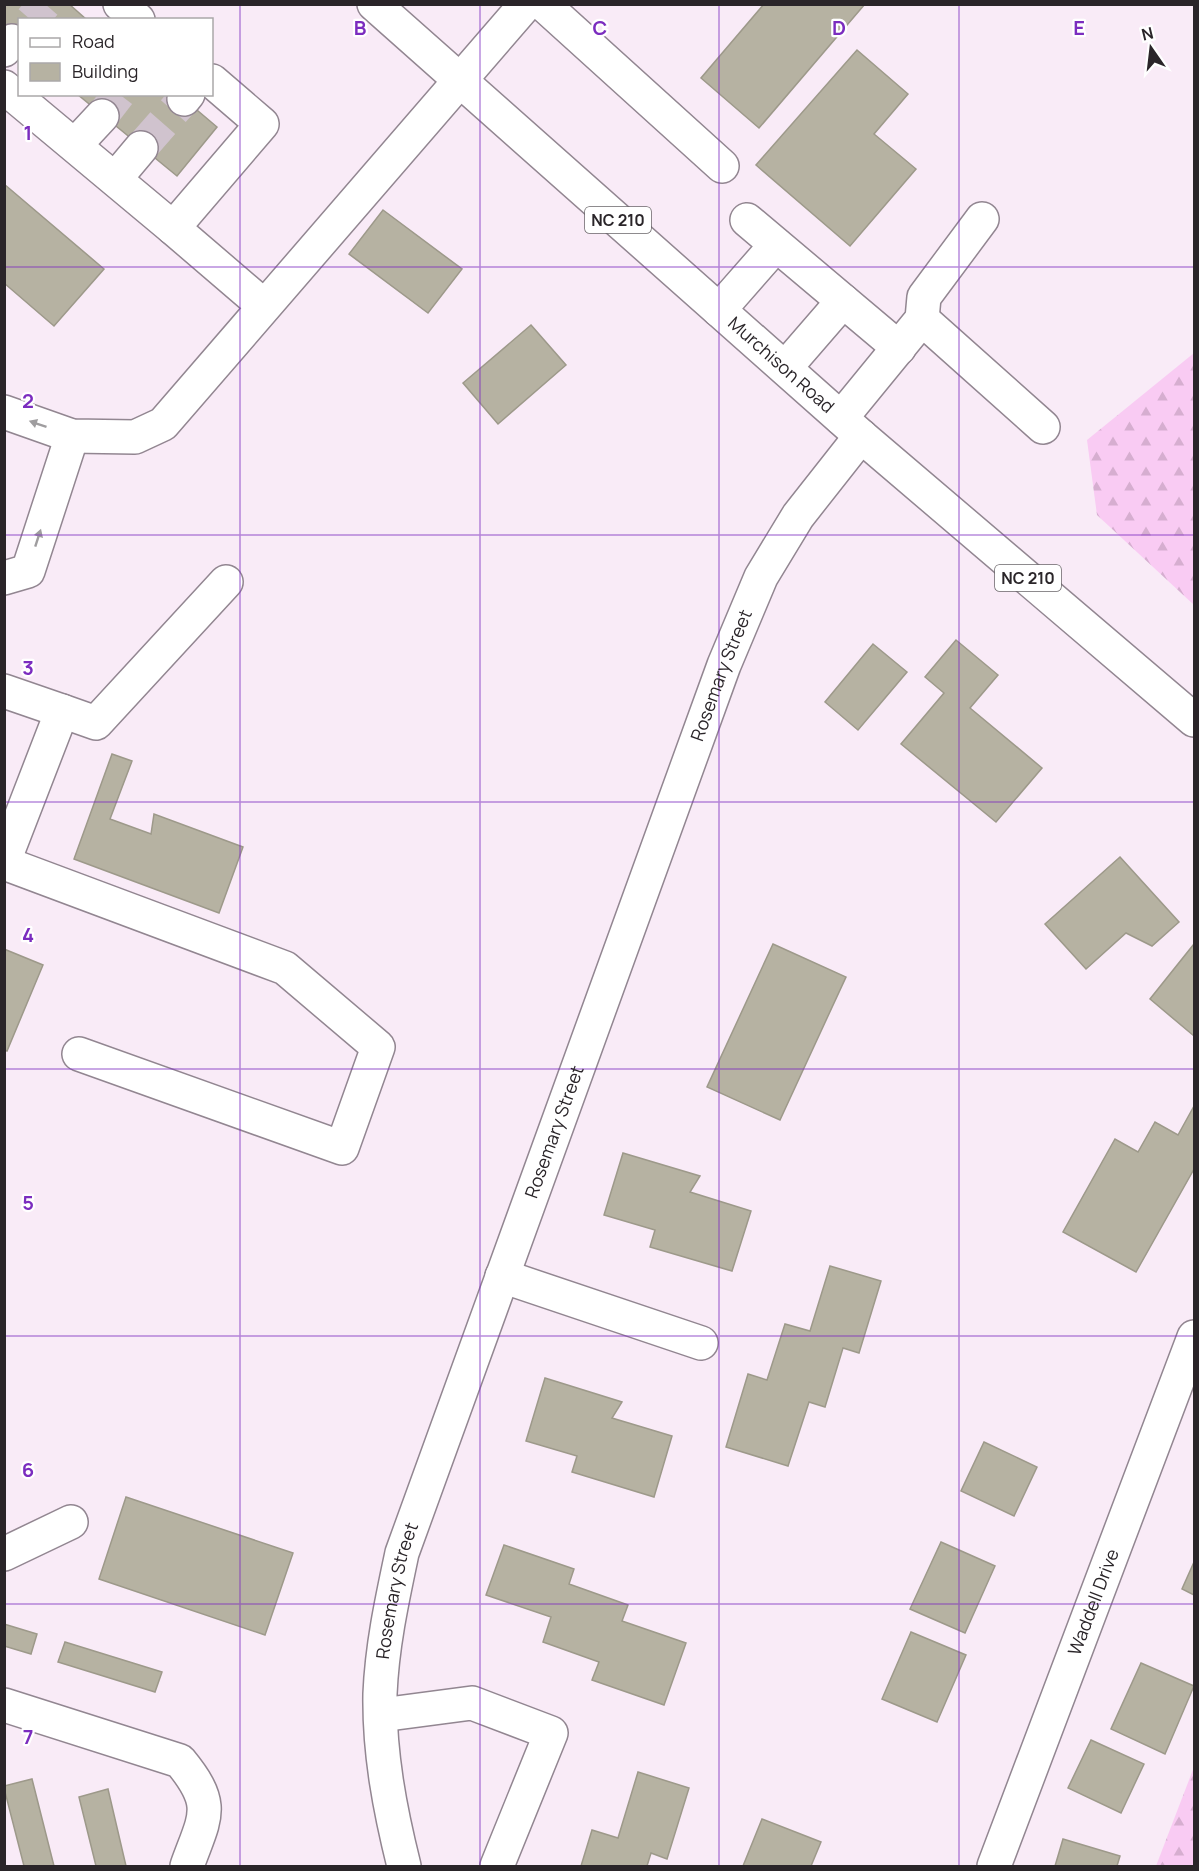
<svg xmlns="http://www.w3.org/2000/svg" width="1199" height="1871" font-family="Manrope,sans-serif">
<defs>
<pattern id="forest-firs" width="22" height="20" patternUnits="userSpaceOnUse" patternTransform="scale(1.5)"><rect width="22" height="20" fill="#f9cbf3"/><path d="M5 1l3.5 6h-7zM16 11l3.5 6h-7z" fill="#d6aed0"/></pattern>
</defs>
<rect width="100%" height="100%" fill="#f9ebf7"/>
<g fill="url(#forest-firs)">
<polygon points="1194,353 1194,605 1097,515 1087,440"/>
<polygon points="1194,1767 1194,1866 1156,1866"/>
</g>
<g fill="#b6b2a2" stroke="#9d998a" stroke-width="1.5">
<polygon points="4,4 69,4 87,20 20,20 20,47 4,35"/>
<polygon points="764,4 865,4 759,128 701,78"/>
<polygon points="857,50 908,94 874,134 916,169 850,246 756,165"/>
<polygon points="77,94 178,94 217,127 177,176"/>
<polygon points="4,184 104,269 54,326 4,283"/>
<polygon points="383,210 462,269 428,313 349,254"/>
<polygon points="531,325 566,365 498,424 463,383"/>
<polygon points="956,640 998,675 970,708 1042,768 996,822 901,744 944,693 925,677"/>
<polygon points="873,644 907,672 858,730 825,702"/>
<polygon points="112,754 132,761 110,819 151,834 154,814 243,847 219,913 74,859"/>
<polygon points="1120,857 1179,922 1152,946 1126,933 1086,969 1045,924"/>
<polygon points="773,944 846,977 780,1120 707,1087"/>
<polygon points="1194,944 1194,1036 1150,999"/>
<polygon points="4,949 43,965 7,1051 4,1050"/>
<polygon points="1194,1106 1194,1169 1136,1272 1063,1232 1115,1139 1138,1152 1155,1122 1178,1135"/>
<polygon points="623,1153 700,1176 690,1192 751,1211 732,1271 650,1247 655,1230 604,1215"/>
<polygon points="830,1266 881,1281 859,1353 843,1348 825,1407 809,1402 788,1466 726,1447 748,1374 767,1380 785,1324 810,1331"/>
<polygon points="545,1378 622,1402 612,1418 672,1436 654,1497 572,1472 577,1456 526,1441"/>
<polygon points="984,1442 1037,1467 1014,1516 961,1491"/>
<polygon points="126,1497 293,1553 265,1635 99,1579"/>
<polygon points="941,1542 995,1566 965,1633 910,1609"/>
<polygon points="504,1545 574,1569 569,1584 628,1605 622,1621 686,1643 664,1705 592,1680 599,1662 543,1642 551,1617 486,1595"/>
<polygon points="1194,1562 1194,1595 1182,1589"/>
<polygon points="4,1624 37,1634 31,1654 4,1646"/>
<polygon points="911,1632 966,1655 937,1722 882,1699"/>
<polygon points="65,1642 162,1672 155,1692 58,1662"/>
<polygon points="1141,1663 1194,1686 1165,1754 1111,1729"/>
<polygon points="1091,1740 1144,1764 1121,1813 1068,1788"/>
<polygon points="638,1772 689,1788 667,1859 651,1853 647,1866 581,1866 592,1830 618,1838"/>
<polygon points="32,1779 54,1866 24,1866 4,1788 4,1786"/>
<polygon points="108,1789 126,1866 96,1866 79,1797"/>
<polygon points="762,1819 821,1842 811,1866 743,1866"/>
<polygon points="1063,1839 1120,1856 1117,1866 1055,1866"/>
</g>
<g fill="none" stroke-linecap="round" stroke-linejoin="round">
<g stroke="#d0c3ce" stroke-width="33" stroke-dasharray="33 16" stroke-linecap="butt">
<polyline points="31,20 45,4"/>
<polyline points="102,116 119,94"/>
<polyline points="141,148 184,99"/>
</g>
<g stroke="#928691" stroke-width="36">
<g id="minor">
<polyline points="120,4 138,20"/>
<polyline points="543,4 722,166"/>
<polyline points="4,50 12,41"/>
<polyline points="212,81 262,124 173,228 264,306"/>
<polyline points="4,87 173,228"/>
<polyline points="184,99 188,94"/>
<polyline points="75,145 102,116"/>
<polyline points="115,179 141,148"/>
<polyline points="747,220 899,348"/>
<polyline points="719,310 776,245"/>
<polyline points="922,319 1043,427"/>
<polyline points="785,368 843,301"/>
<polyline points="4,412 72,436 135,437 163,424 526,4"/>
<polyline points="841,418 922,319 924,297 982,219"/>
<polyline points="4,578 28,571 72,436"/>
<polyline points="4,691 62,711 4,861"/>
<polyline points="62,711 96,723 226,582"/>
<polyline points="4,863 285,968 378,1047 342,1148 79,1054"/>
<polyline points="502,1276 701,1343"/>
<polyline points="4,1554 71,1522"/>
<path d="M4 1705 180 1761C217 1806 205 1816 187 1866"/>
<polyline points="381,1715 472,1703 551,1733 497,1866"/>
<path id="s1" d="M404 1866C390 1810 379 1753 380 1694 382 1646 392 1600 402 1553L724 665 761 577 798 516 861 436"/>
<path id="s2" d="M994 1866 1194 1337"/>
</g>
</g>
<g stroke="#928691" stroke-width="36">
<g id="major">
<path id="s3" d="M374 4 861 436 1194 720"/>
</g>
</g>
<use href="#minor" stroke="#fff" stroke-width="33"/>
<use href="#major" stroke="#fff" stroke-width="33"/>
</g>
<defs><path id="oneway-solid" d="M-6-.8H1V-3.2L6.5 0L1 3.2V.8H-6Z" transform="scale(1.5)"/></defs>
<g fill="#9f9d9f">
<use href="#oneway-solid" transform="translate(38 424) rotate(-161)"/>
<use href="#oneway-solid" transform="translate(38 538) rotate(-72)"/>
</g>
<path fill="none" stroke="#7b2cbf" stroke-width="1.5" stroke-opacity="0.55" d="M240 4V1866M480 4V1866M719 4V1866M959 4V1866M4 267H1194M4 535H1194M4 802H1194M4 1069H1194M4 1336H1194M4 1604H1194"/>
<g text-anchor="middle" stroke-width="4.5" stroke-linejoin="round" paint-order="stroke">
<g fill="#fff" stroke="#6a6669" stroke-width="1.5">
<rect x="585" y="207" width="66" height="26" rx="4.5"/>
<rect x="995" y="565" width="66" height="26" rx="4.5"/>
</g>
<g font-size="16" font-weight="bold" fill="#2a2529">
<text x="618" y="226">NC 210</text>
<text x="1028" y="584">NC 210</text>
</g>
<g font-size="18" fill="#2a2529" stroke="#fff">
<text dy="6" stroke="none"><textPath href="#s3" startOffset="544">Murchison Road</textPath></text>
<text dy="6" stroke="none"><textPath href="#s1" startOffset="1251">Rosemary Street</textPath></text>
<text dy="6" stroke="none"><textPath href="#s1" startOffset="765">Rosemary Street</textPath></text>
<text dy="6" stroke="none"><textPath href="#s1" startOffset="279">Rosemary Street</textPath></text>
<text dy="6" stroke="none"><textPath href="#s2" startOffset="282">Waddell Drive</textPath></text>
</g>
</g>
<g font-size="20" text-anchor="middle" font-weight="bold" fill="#7b2cbf" stroke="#fff" stroke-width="4.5" stroke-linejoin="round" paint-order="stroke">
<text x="360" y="35">B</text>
<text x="600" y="35">C</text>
<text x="839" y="35">D</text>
<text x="1079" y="35">E</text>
<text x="28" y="140">1</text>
<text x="28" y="408">2</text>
<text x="28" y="675">3</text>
<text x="28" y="942">4</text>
<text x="28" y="1210">5</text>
<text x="28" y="1477">6</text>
<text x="28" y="1744">7</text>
</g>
<rect width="1199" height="1871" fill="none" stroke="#2a2529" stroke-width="12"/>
<rect x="18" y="18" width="195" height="78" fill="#ffffff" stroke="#aaa8a9" stroke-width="1.5"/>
<rect x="30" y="38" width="30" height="9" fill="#ffffff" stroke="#aaa8a9" stroke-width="1.5"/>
<text x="72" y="48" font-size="18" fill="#2a2529">Road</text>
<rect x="30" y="63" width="30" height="18" fill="#b6b2a2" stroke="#aaa8a9" stroke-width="1.5"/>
<text x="72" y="78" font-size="18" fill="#2a2529">Building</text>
<g transform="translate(1151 48) rotate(346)" stroke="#ffffff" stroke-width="4.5" paint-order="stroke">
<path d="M0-4.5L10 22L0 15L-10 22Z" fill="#2a2529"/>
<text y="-9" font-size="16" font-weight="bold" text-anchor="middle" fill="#2a2529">N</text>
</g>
</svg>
